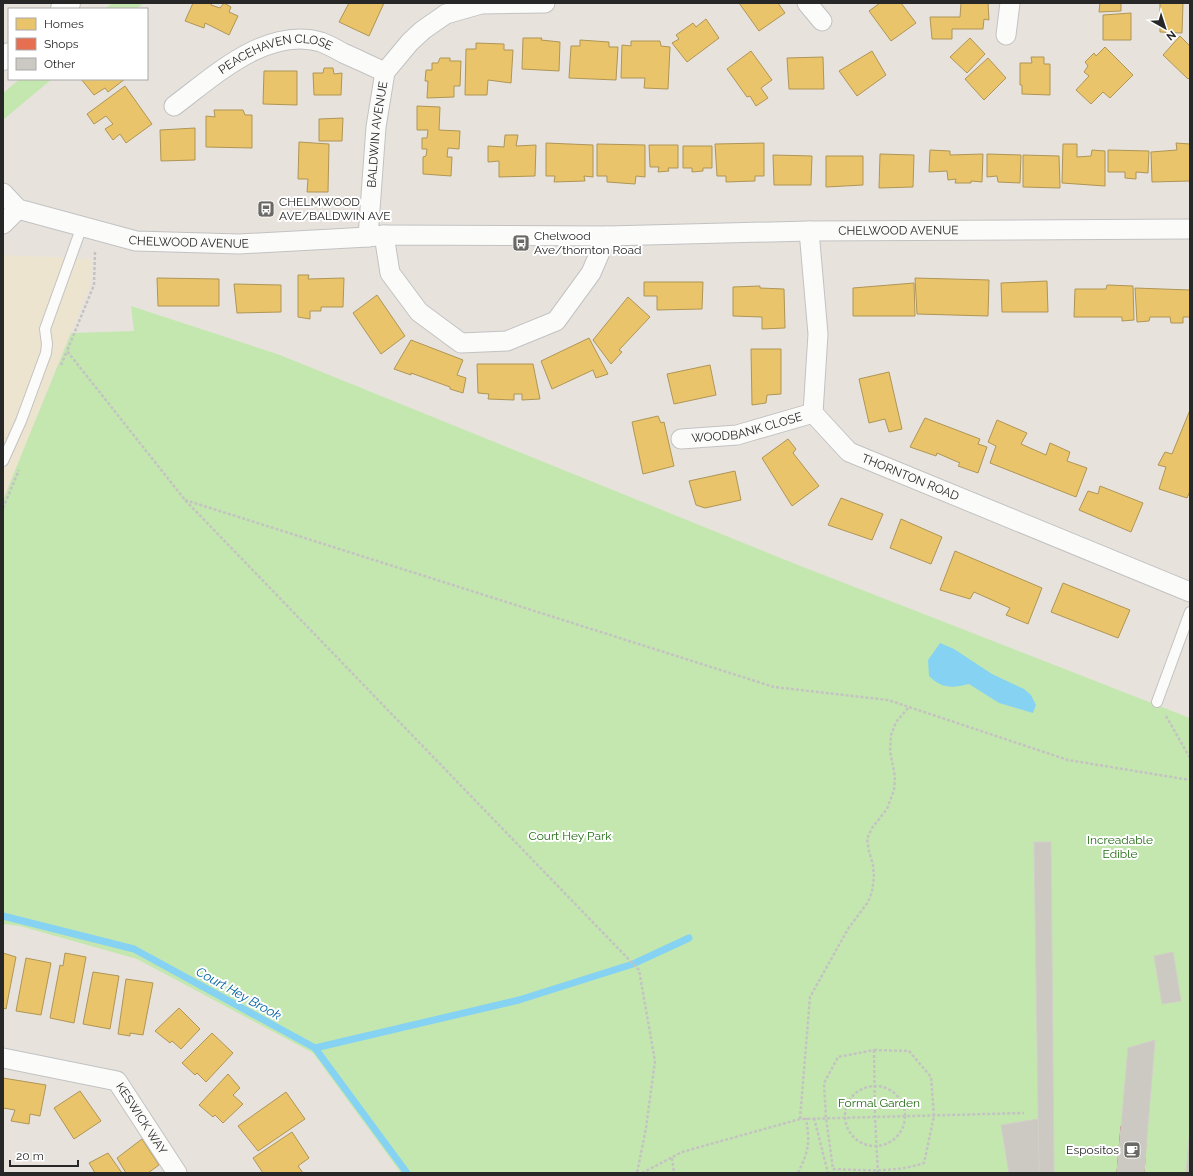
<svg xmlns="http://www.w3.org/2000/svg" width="1193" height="1176" font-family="Raleway,sans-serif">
<rect width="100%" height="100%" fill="#e7e3dc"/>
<polygon fill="#ece4ce" points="3,255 92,259 90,285 3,500"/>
<g fill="#c4e7b0">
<polygon points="112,3 144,3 136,9 105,9"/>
<polygon points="20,79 52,79 3,120 3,93"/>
<polygon points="131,306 280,355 793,563 1190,718 1190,1173 401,1173 313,1053 137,959 20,926 3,924 3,500 71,333 134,331"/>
</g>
<path fill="#86d2f2" d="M940 643 954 649 992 674 1024 689 1031 695 1036 705 1033 713 999 703 969 684C952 688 942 689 929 676L928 660Z"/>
<g fill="#e9c46a" stroke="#af9556">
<polygon points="193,3 212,3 211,5 220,8 224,3 231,7 229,12 238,16 229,35 205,23 204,28 185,21"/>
<polygon points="349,3 384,3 369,36 339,22"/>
<polygon points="739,3 778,3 785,13 759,31"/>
<polygon points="880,3 901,3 916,23 891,41 869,11"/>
<polygon points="961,3 988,3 989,20 984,19 983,29 952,29 952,39 932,39 930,17 960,17"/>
<polygon points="1100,3 1121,3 1121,11 1099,12"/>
<polygon points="1160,3 1183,3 1182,33 1160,32"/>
<polygon points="1131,13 1131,40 1103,40 1103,15"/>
<polygon points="706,19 719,38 687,62 672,43 679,39 676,35 693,23 696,27"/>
<polygon points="1180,36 1190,46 1190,77 1188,79 1163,55"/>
<polygon points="523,38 542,38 541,40 560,42 559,71 522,69"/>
<polygon points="970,38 985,54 967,73 950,57"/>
<polygon points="580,40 609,42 609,47 618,47 616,80 569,78 571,46 580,46"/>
<polygon points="631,41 660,41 661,46 670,47 668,89 644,88 645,78 621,78 622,45 631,46"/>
<polygon points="476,43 504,44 504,50 513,50 511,83 488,80 487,95 465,95 466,49 476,49"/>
<polygon points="1105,47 1133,75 1110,98 1103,92 1091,104 1076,90 1089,76 1084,72 1088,66 1085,62 1094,53 1096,56"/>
<polygon points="751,51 772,80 761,88 768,98 756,106 750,96 747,97 727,69"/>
<polygon points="872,51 886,75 857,96 839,71"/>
<polygon points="823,57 824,89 789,89 787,58"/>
<polygon points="1031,57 1044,57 1044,64 1050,64 1050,95 1022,94 1022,85 1020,85 1020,63 1032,63"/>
<polygon points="440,58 450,58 450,61 461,61 460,86 454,86 454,97 427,98 428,81 425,81 426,70 432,70 432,63 438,63"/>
<polygon points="988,58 1006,78 984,100 965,79"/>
<polygon points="324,68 333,68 334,74 342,73 341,95 314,95 313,73 323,73"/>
<polygon points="264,71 297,71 297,105 263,104"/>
<polygon points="81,79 125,79 108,92 105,88 94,95"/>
<polygon points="125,86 152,124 126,143 120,134 113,140 105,129 113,124 106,116 94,124 87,114"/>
<polygon points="417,106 440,107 439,130 460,131 459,149 448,148 447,157 452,157 451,176 423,174 423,157 426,156 427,149 422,149 422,138 427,138 428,130 417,130"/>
<polygon points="214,110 243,110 245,115 252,115 252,148 206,147 206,116 215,117"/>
<polygon points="343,118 342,141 319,141 319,119"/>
<polygon points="195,128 195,160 161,161 160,130"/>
<polygon points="505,135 518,135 516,146 536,145 535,176 499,177 499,161 488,162 488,146 504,147"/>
<polygon points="299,142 329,144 328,192 307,192 308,179 298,179"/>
<polygon points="546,143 593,145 593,177 584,176 585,181 554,182 555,176 546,176"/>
<polygon points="764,143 764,176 755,176 755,181 726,182 726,176 717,176 715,144"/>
<polygon points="1176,143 1190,144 1190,181 1152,182 1151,152 1177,150"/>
<polygon points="597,144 645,145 645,177 636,176 635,184 607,182 607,176 597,176"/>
<polygon points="1063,144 1077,144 1077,157 1091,156 1092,150 1105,151 1105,186 1062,183"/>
<polygon points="649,145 678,145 678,168 668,168 669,171 658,172 659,167 650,167"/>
<polygon points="683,146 712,146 712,168 703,168 703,171 692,172 692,168 683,168"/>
<polygon points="930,150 950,151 950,155 983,154 982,182 971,181 971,183 955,183 956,179 948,180 947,171 929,172"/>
<polygon points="1108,150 1149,151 1148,173 1136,172 1136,179 1125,178 1125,172 1108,172"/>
<polygon points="880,154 914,155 913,187 879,188"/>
<polygon points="987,154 1021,155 1020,183 998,182 997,176 987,177"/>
<polygon points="773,155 812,156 811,185 774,185"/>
<polygon points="1023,155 1059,156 1060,188 1023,187"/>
<polygon points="826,156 863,156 863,185 826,187"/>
<polygon points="298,275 309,275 308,279 344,278 343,307 321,307 321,311 310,311 310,319 298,317"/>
<polygon points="157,278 219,279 219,306 158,306"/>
<polygon points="915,278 989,280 988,316 917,314"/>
<polygon points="1047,281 1048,312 1002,312 1001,283"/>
<polygon points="644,282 703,282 702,309 657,310 657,296 644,296"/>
<polygon points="914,283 915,316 853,316 853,288"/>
<polygon points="234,284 281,285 281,312 237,313"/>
<polygon points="1107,285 1133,286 1134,320 1122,321 1122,317 1074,317 1075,289 1106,289"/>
<polygon points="760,286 760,288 784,289 785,328 762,329 762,317 733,316 733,287"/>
<polygon points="1135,288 1190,290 1190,317 1183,317 1183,323 1171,323 1170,317 1150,317 1149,321 1137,322"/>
<polygon points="377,295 405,336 381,354 353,313"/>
<polygon points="628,297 650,317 619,350 622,352 611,364 593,340"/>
<polygon points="589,338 608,374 596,378 593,370 552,389 541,361"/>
<polygon points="411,340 463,360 457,375 466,378 463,393 450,389 450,387 411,373 411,375 394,369"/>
<polygon points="751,349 781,349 781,394 767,395 766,403 752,405"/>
<polygon points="477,364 533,364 540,399 522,400 522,394 514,394 514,400 488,399 489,394 478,393"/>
<polygon points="710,365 716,395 674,404 667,374"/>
<polygon points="889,372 902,429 889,432 885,419 869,423 859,379"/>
<polygon points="1190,410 1190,491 1187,498 1159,489 1166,467 1158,465 1165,452 1172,454"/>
<polygon points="658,416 661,423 664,422 674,466 643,474 632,422"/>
<polygon points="925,418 980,439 978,444 987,447 978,473 958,466 960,463 937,453 936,456 910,447"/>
<polygon points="997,420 1027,433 1021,444 1046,455 1050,443 1070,452 1067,461 1087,468 1076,497 990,463 996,446 988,442"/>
<polygon points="788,439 796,449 793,453 819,486 792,506 762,458"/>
<polygon points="735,471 741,500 705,508 696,505 689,481"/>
<polygon points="1100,486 1143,503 1131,532 1079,510 1088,491 1098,494"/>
<polygon points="841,498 883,514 872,540 828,525"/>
<polygon points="901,519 942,537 931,564 890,548"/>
<polygon points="955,551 1042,588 1028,624 1006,615 1010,608 974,592 970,599 940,590"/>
<polygon points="1063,583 1130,610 1118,638 1051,612"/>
<polygon points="3,953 16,957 6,1009 3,1008"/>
<polygon points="65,953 86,957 74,1023 50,1018 60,965 63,966"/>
<polygon points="26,958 51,963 41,1015 16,1011"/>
<polygon points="93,972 119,976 110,1029 83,1024"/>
<polygon points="126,979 153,983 143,1035 130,1033 130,1036 118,1034"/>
<polygon points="179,1008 200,1029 181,1049 172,1041 170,1043 155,1031"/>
<polygon points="212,1033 233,1053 206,1082 197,1073 195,1075 182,1063"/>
<polygon points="228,1074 240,1088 233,1095 243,1104 223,1123 215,1115 213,1117 199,1105"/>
<polygon points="3,1078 46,1085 40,1116 30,1114 29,1124 11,1121 15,1110 3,1108"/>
<polygon points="80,1091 101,1121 74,1139 54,1108"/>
<polygon points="286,1092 305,1119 258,1151 238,1126"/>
<polygon points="292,1132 309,1158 298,1166 303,1173 263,1173 253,1158"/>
<polygon points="142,1139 159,1165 148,1173 126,1173 117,1158"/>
<polygon points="108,1153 122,1173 95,1173 89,1163"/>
</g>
<polygon fill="#e76f51" stroke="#ad5944" points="1121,1126 1147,1128 1144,1173 1117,1173"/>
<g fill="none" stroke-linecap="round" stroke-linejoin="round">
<g stroke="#86d2f2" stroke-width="7">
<polyline points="3,916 134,949 315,1048 407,1173"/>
<polyline points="315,1048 519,1000 633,964 689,938"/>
</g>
</g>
<g fill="#ccc9c3" stroke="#d2cec8">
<polygon points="1034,842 1051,842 1054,1173 1039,1173"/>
<polygon points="1173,952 1181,1001 1162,1004 1154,956"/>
<polygon points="1155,1040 1144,1173 1117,1173 1128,1048"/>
<polygon points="1038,1119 1039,1173 1009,1173 1001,1125"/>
<polygon points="1190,1128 1190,1173 1186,1173"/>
</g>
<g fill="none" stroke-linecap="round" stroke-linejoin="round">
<g stroke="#c3c2c3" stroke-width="12">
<g id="service">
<polyline points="3,461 21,421 46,353 47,344 45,329 82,226"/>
<polyline points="1157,702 1190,612"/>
</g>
</g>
<g stroke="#c3c2c3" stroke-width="21">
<g id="minor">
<polyline points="807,3 822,21"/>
<polyline points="1006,35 1010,3"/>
<path id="s1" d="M174 106C214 76 267 26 321 42 329 45 336 49 343 53 357 59 371 66 385 72"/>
<path id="s2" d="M3 193 18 209 136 241 239 244 368 237 384 235 607 236 809 231 1190 229"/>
<polyline points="3,224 18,209"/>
<path id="s3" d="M809 231 818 334 813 413 849 452 1190 592"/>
<polyline points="384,235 390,273 419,312 461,343 507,341 556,321 591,273 607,236"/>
<path id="s4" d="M368 237 376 127 385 72 410 42 423 30 446 14 481 4 545 3"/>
<path id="s5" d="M681 439 737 435 813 413"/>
<path id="s6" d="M3 1058 117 1081 177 1173"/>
</g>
</g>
<g stroke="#c3c2c3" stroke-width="24">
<g id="secondary">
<polyline points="62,9 69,3"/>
<polyline points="3,59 9,54"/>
</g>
</g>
<g stroke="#c4c3c2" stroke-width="2.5" stroke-dasharray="3 2" stroke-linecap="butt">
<polyline points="95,252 94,285 67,351 185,500 639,970 655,1061 646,1128 637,1173"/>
<polyline points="61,365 67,351"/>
<polyline points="185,500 774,687 888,700 1068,760 1190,780"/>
<polyline points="3,508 19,470"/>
<polyline points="1166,716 1190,758"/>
<path d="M874 1050 909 1051 931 1077 934 1116 924 1163C895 1173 863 1170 833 1169L826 1118 824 1083 838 1057Z"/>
<polyline points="874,1050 875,1117 878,1173"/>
<circle cx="875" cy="1116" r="30"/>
<polyline points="814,1118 828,1173"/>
<polyline points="800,1119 810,997 848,929 868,902 872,892 874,877 873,865 869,851 867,839 872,828 887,809 894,790 895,777 890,751 891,735 896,722 909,707"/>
<polyline points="672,1158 674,1173"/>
<polyline points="642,1173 682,1152 800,1119 1024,1113"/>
<path d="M798 1173C809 1150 810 1143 806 1118"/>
</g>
<use href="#service" stroke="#fbfbfa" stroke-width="10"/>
<use href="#minor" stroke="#fbfbfa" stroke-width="19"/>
<use href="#secondary" stroke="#fbfbfa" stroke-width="22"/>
</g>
<defs>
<g id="bus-square" transform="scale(0.9)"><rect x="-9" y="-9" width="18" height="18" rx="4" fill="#6a6966" stroke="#fff"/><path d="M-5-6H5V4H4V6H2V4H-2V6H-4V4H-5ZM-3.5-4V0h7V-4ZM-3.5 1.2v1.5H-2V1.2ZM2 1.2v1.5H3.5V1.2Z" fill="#fff"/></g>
<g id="cafe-square" transform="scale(0.9)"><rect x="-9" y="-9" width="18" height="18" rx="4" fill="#6a6966" stroke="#fff"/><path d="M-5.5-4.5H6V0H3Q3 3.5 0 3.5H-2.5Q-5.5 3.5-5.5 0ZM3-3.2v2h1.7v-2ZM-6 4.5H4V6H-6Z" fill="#fff"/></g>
</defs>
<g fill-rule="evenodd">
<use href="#bus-square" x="266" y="209"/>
<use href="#bus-square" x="521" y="243"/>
<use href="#cafe-square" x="1132" y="1150"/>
</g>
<g text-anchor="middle" stroke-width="4" stroke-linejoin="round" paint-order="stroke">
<g font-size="12" fill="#272727" stroke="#fff">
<text dy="4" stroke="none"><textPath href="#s1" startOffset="118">PEACEHAVEN CLOSE</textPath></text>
<text dy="4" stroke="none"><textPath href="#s4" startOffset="103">BALDWIN AVENUE</textPath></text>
<text dy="4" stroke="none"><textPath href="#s2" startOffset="907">CHELWOOD AVENUE</textPath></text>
<text dy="4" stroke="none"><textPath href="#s2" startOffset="197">CHELWOOD AVENUE</textPath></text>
<text dy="4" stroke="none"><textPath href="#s5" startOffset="67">WOODBANK CLOSE</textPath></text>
<text dy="4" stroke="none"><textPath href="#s3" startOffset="302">THORNTON ROAD</textPath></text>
<text dy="4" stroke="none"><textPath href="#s6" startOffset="161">KESWICK WAY</textPath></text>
</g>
<g font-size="12" fill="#272727" stroke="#fff" text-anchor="start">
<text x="279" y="206">CHELMWOOD<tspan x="279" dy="14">AVE/BALDWIN AVE</tspan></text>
<text x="534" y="240">Chelwood<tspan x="534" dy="14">Ave/thornton Road</tspan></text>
<text x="1119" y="1154" text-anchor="end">Espositos</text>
</g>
<g font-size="12" fill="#206b11" stroke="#fff">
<text x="570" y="840">Court Hey Park</text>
<text x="1120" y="844">Increadable<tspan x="1120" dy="14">Edible</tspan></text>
<text x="879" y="1107">Formal Garden</text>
</g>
<g font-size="13" font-style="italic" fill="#0064a3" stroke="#fff">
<text transform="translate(239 993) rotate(29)" y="5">Court Hey Brook</text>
</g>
</g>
<rect width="1193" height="1176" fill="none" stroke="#272727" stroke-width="8"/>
<rect x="8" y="8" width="140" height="72" fill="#ffffff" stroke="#a9a9a9"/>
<rect x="16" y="18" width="20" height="12" fill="#e9c46a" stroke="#a9a9a9"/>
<text x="44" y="28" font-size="12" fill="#272727">Homes</text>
<rect x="16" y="38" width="20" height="12" fill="#e76f51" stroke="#a9a9a9"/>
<text x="44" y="48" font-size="12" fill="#272727">Shops</text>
<rect x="16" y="58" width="20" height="12" fill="#ccc9c3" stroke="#a9a9a9"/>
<text x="44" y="68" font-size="12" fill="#272727">Other</text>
<g transform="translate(1165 28) rotate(141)" stroke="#ffffff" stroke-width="3" paint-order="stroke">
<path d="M0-3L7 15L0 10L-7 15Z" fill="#272727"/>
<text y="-6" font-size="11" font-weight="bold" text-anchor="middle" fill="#272727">N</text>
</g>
<path d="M10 1160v6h68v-6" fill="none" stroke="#272727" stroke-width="2"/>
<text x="16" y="1160" font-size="12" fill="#272727" stroke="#ffffff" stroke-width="3" paint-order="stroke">20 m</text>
</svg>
